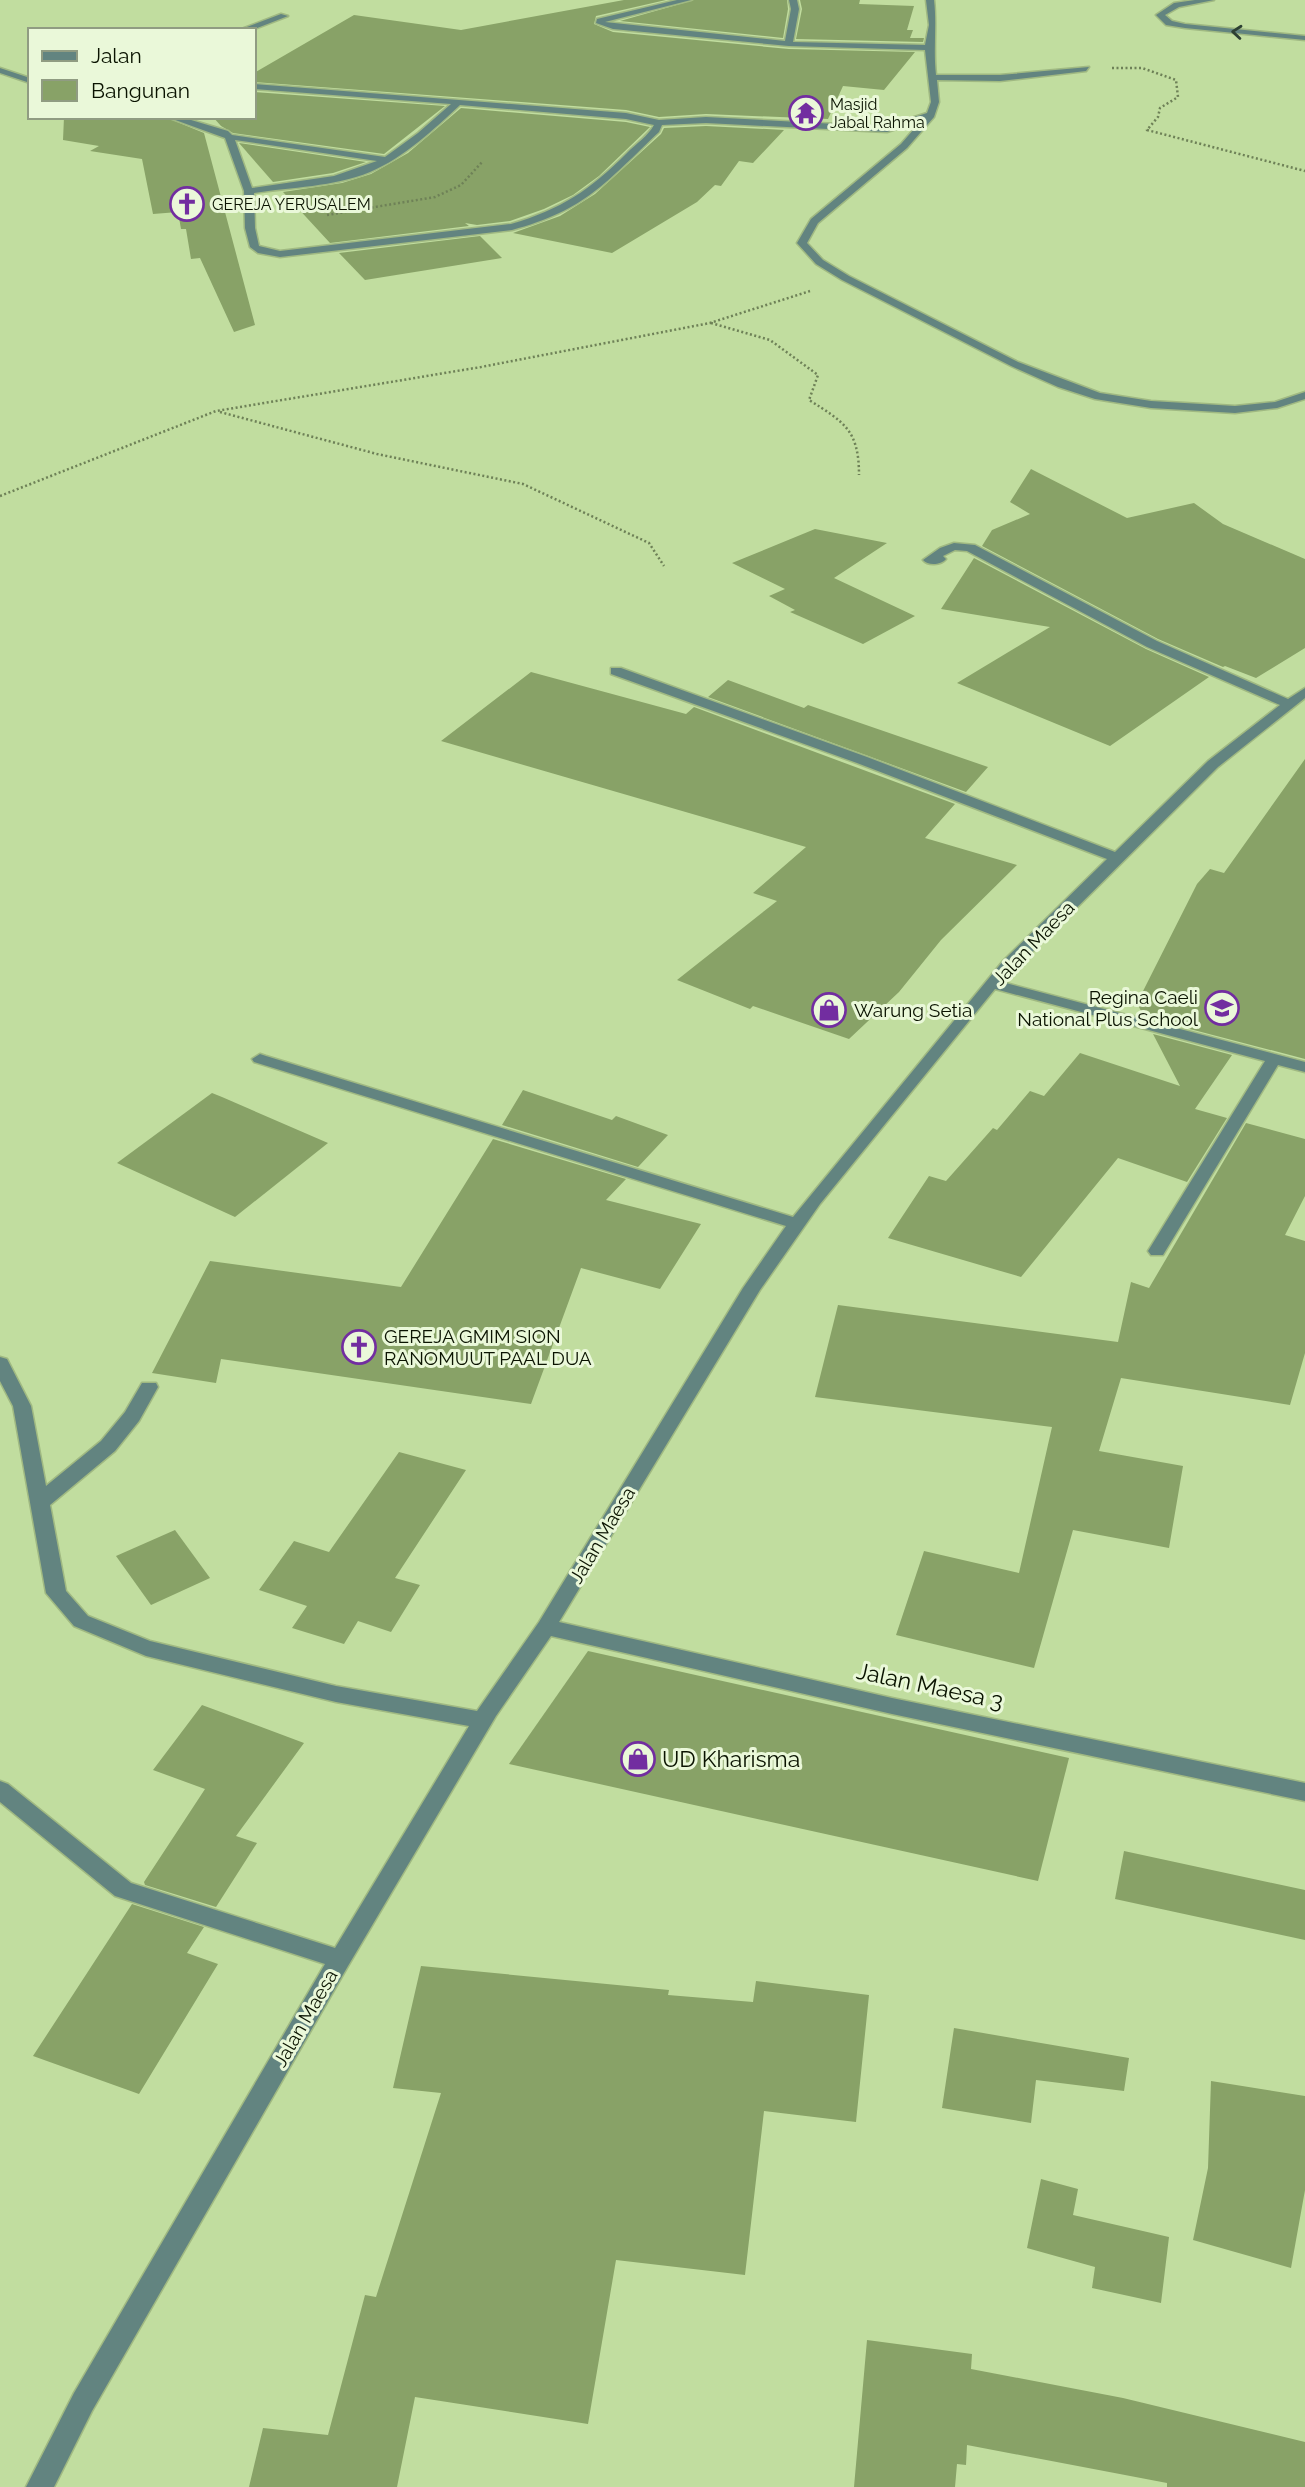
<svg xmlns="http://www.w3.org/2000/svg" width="1305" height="2487" font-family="Raleway,sans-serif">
<rect width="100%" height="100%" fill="#c1dd9f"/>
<g fill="#88a267">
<polygon points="624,0 666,0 596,16 594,24 613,32 789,49 915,52 884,90 843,86 828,119 706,114 659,117 626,110 254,82 254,73 354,15 461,30"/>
<polygon points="694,0 787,0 788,9 783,38 620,21"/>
<polygon points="800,0 860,0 859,4 914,6 907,30 913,30 910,38 924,38 923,42 796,39 802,9"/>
<polygon points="254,92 445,106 384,154 233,133 221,126 213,117 254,117"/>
<polygon points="461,108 626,122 650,127 599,176 573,195 544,209 510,221 477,225 465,223 469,226 330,243 283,192 342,183 371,174 408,153"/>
<polygon points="64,117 165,117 204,133 255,325 234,332 200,258 191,259 186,229 181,229 178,212 153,214 142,159 90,151 99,146 63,140"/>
<polygon points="706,126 784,130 753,163 739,161 721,186 715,185 697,202 612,253 513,233 560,216 595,194 661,134 664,128"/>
<polygon points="239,143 366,162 333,173 273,182"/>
<polygon points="480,236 502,258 365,280 339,253"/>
<polygon points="1031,469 1127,518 1194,503 1223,524 1305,559 1305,648 1256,678 1225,666 1223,667 1158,639 982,546 992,530 1030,514 1010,502"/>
<polygon points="815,529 887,543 834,578 915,616 863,644 790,612 795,610 769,596 785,589 732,563"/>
<polygon points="974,558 1146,649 1209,677 1110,746 957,683 1050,627 941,609"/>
<polygon points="531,672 686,714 694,707 955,804 925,838 1017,865 941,940 899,992 849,1039 753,1006 750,1009 677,980 777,901 753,893 806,847 441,741"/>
<polygon points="728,680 804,708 808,705 988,767 966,792 708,697"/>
<polygon points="1305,759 1305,1059 1144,1017 1137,1003 1197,884 1210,869 1224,873"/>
<polygon points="1153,1034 1232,1055 1195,1109 1227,1118 1187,1182 1118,1158 1021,1277 888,1238 929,1176 946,1181 993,1128 997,1130 1030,1091 1044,1096 1080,1053 1180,1086"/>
<polygon points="523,1090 612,1120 616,1116 668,1135 638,1167 502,1125"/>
<polygon points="212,1093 222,1097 328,1143 235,1217 117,1163"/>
<polygon points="1246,1123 1305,1139 1305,1196 1285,1235 1305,1241 1305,1353 1290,1405 1121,1378 1099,1451 1183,1466 1169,1548 1073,1530 1034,1668 896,1635 924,1551 1019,1573 1052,1427 815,1397 838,1305 1118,1342 1131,1282 1149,1288"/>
<polygon points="493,1139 626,1179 606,1200 701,1224 660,1289 581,1268 531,1404 221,1359 216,1383 152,1373 210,1261 401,1287"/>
<polygon points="399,1452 466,1470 395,1578 420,1585 391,1632 358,1621 344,1644 292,1628 307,1606 259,1590 294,1541 329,1552"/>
<polygon points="175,1530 210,1578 151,1605 116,1556"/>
<polygon points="588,1651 1069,1758 1038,1881 509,1764"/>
<polygon points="202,1705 304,1743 236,1836 257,1843 216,1907 145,1885 144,1882 205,1789 153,1770"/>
<polygon points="1124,1851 1305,1890 1305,1940 1115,1899"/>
<polygon points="132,1904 204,1927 187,1953 218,1964 139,2094 33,2056"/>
<polygon points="421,1966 669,1990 668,1995 753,2002 756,1981 869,1995 856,2122 764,2111 745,2275 616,2260 588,2424 415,2397 397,2487 249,2487 263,2428 328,2435 365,2295 376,2297 441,2093 393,2088"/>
<polygon points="954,2028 1129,2058 1124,2091 1036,2080 1031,2123 942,2108"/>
<polygon points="1211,2081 1305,2096 1305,2190 1291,2268 1193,2240 1208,2168"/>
<polygon points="1041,2179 1078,2189 1073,2215 1169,2237 1161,2303 1092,2288 1095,2267 1027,2248"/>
<polygon points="867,2340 972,2354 971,2369 1123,2398 1305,2442 1305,2487 1167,2487 1167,2483 967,2445 966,2465 957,2464 955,2487 854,2487"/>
</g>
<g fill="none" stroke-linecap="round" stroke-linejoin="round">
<g stroke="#a0b982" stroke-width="3">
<g id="minor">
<path d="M677 0H691L605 22 785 41 791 9 789 0H797L799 9 793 42 925 45 929 25 926 0H934C937 25 933 49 936 75H1000L1089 67 1086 71 1000 81 937 80 939 102 934 117 907 148 818 223 807 243 823 260 849 276 1018 362 1100 393 1151 401 1235 406 1275 402 1305 392V399L1277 408 1235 413 1151 408 1095 399 1058 387 1011 366 842 280 816 264 797 243 811 219 901 144 921 121 887 132 706 123 662 125 659 132C606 182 586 210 512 230L280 257 258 253 250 247 245 228 244 191 225 138 167 117H181L228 131 232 135 385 157 418 133 451 104 254 89V84L626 113 659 120 706 117 874 126H886L927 113 931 102 925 50 789 46 613 29 596 23 597 19ZM460 105 626 119 654 125C649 135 636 144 627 153 590 190 562 209 511 224L280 251 259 246 255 228 254 193C292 187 333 187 370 172 405 157 433 130 460 105ZM235 140 377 161 334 176 252 188Z"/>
<polygon points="1195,0 1214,0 1179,7 1165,15 1172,21 1185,24 1305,36 1305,40 1185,28 1166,25 1156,15 1174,3"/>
<polygon points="281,14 288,16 252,30 239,30"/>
<polygon points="0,68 30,78 30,83 0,73"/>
<path d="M954 543 975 545 1157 641 1288 699 1305 688V698L1218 767 1002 982 1305 1062V1072L1278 1065 1163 1255H1151L1148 1251 1265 1061 995 989 820 1204 760 1290 559 1622 892 1698 1305 1783V1801L892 1714 551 1636 496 1716 348 1966 92 2411 54 2487H26L74 2393 325 1964 115 1896 0 1802V1781L8 1784 131 1883 335 1948 469 1726 336 1702 146 1656 74 1626 46 1593 13 1406 0 1381V1357L7 1359 31 1406 46 1486 101 1441 125 1412 142 1383H156L158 1387 139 1421 115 1451 50 1505 66 1591 88 1616 150 1641 336 1686 477 1711 539 1622 743 1288 786 1226 254 1062 252 1059 260 1054 266 1056 793 1217 1003 961 1107 859 857 763 611 674V668H621L867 757 1115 852 1208 761 1280 705 1147 647 967 551 955 550 943 556 946 559C941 565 928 566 923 560L940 548Z"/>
</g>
</g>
<g stroke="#6e8157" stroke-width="2.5" stroke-dasharray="2 2.5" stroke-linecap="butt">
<polyline points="1112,68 1142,68 1176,80 1178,97 1160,108 1158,117 1147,130 1305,171"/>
<polyline points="327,215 435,197 461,185 483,161"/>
<path d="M711 323 770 340 818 375 809 400C844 422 859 430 859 475"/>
<polyline points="220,412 377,454 523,484 649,543 664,566"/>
<polyline points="0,496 216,411 481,367 710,323 810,291"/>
</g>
<use href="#minor" fill="#628480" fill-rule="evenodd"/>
</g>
<defs><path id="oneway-chevron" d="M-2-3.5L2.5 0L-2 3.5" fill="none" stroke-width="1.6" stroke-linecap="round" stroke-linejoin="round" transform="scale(1.75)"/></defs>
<use stroke="#2d4033" href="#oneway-chevron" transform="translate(1237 32) rotate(-175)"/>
<defs>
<g id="temple-ring" transform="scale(1.75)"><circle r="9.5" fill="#eaf8d9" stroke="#722da0" stroke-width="1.5"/><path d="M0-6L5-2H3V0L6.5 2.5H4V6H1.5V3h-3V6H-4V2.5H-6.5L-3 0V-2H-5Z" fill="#722da0"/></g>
<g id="church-ring" transform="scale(1.75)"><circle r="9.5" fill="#eaf8d9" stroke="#722da0" stroke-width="1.5"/><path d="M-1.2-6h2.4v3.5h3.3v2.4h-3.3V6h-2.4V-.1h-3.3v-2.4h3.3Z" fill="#722da0"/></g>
<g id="school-ring" transform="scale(1.75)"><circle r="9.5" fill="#eaf8d9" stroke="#722da0" stroke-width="1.5"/><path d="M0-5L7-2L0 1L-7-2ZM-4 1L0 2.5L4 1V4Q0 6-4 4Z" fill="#722da0"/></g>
<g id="shop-ring" transform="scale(1.75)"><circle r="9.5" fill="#eaf8d9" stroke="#722da0" stroke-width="1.5"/><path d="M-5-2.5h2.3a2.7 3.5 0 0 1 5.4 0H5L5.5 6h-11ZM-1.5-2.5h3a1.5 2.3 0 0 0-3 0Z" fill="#722da0"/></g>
</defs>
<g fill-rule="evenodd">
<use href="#temple-ring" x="806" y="113"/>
<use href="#church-ring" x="187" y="204"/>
<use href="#school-ring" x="1222" y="1008"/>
<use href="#shop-ring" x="829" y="1010"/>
<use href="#church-ring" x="359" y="1347"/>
<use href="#shop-ring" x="638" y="1759"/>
</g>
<g text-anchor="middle" stroke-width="6" stroke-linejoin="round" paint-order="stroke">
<g font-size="16" fill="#0a1300" stroke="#eaf8d9" text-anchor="start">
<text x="830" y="110">Masjid<tspan x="830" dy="18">Jabal Rahma</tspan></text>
<text x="212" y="210">GEREJA YERUSALEM</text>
</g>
<g font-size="19" fill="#0a1300" stroke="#eaf8d9">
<text transform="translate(1033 943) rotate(-46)" y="7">Jalan Maesa</text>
<text transform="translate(602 1535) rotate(-59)" y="7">Jalan Maesa</text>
<text transform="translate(305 2018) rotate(-60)" y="7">Jalan Maesa</text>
</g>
<g font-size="19" fill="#0a1300" stroke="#eaf8d9" text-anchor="start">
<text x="1198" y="1004" text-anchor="end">Regina Caeli<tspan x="1198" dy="22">National Plus School</tspan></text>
<text x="854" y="1017">Warung Setia</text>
<text x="384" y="1343">GEREJA GMIM SION<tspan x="384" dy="22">RANOMUUT PAAL DUA</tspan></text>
</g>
<g font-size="23" fill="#0a1300" stroke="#eaf8d9">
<text transform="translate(930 1686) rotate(12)" y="8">Jalan Maesa 3</text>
</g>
<g font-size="23" fill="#0a1300" stroke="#eaf8d9" text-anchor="start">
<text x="662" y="1767">UD Kharisma</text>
</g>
</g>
<rect x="28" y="28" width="228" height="91" fill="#eaf8d9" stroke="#909c82" stroke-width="2"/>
<rect x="42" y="51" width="35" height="10" fill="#628480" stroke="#909c82" stroke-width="2"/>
<text x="91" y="63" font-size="21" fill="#0a1300">Jalan</text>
<rect x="42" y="80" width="35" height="21" fill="#88a267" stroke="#909c82" stroke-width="2"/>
<text x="91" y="98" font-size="21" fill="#0a1300">Bangunan</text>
</svg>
